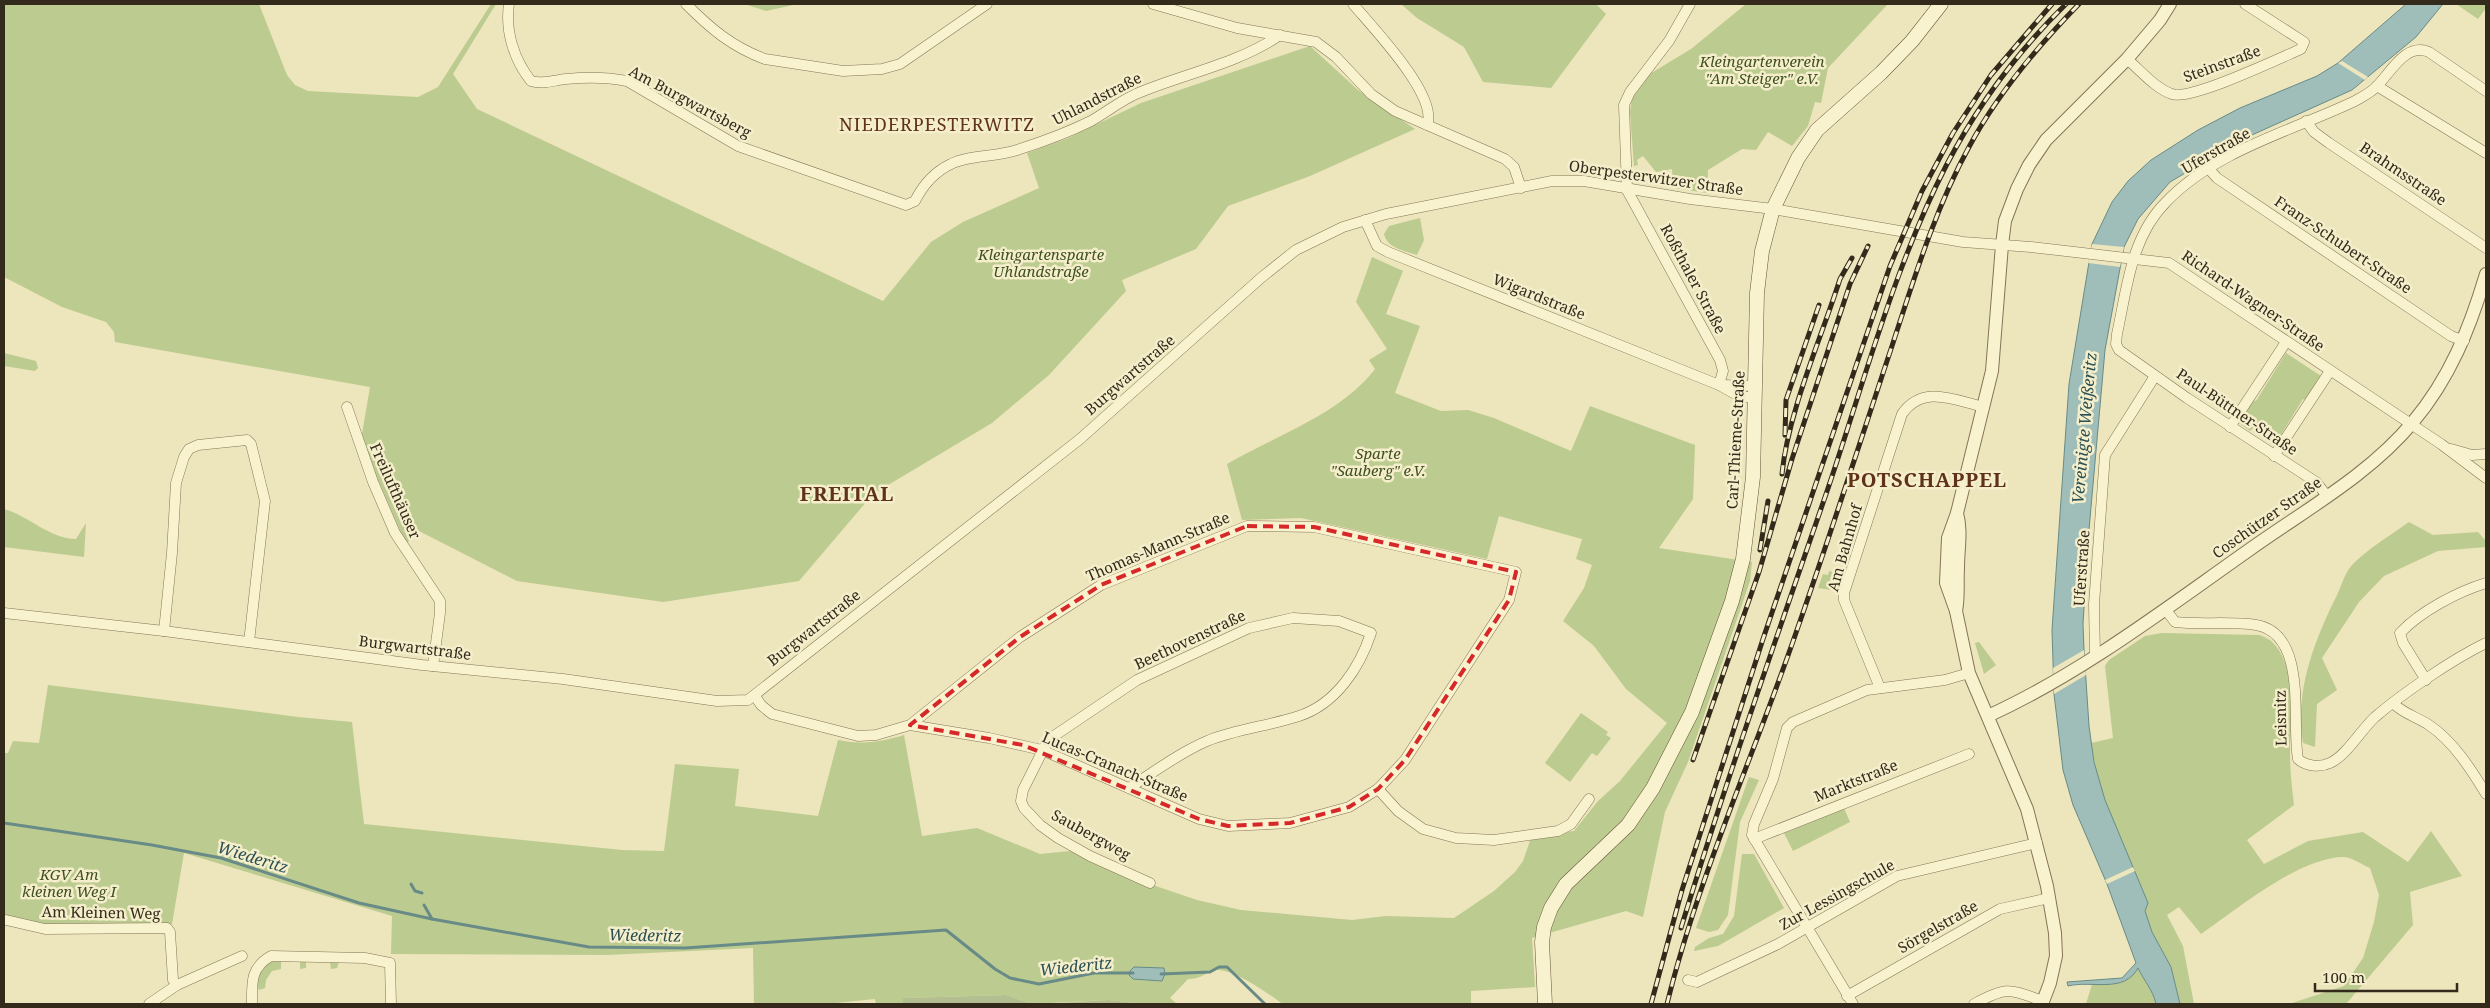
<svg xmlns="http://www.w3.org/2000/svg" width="2490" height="1008" font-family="'Noto Serif',serif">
<rect width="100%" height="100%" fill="#ede5bc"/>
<g fill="#bccb90">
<polygon points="4,4 259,4 287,75 295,85 308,91 418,97 438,87 491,4 496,4 453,74 477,109 883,301 931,242 963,222 1039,188 1027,153 1066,139 1141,103 1310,46 1358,90 1415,129 1310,176 1228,206 1196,249 1122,280 1126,291 1049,375 992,423 873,494 799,581 663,602 517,581 419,531 406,544 361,440 370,387 115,342 114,332 106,322 62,307 4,277"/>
<polygon points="744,4 798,4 766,11"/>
<polygon points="1401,4 1596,4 1606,14 1551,88 1483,82 1464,47 1417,18"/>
<polygon points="1746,4 1888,4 1828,68 1821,103 1815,102 1808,126 1792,146 1768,132 1756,150 1742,149 1708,170 1707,193 1673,188 1672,169 1656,172 1643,156 1637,160 1638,165 1634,166 1630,112 1632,99 1648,75 1691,49"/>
<polygon points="2456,4 2486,4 2486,8 2478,19"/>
<path d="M1420 218 1424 240 1417 255C1405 251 1387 248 1384 234L1389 226Z"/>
<path d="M1372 257 1403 271 1386 314 1420 326 1395 393 1441 411 1468 410 1494 418 1571 451 1590 406 1695 445 1693 499 1659 548 1752 562 1750 581 1688 762 1665 812 1643 917 1626 911 1532 938 1535 987 1471 991V1004H1283C1269 994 1234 969 1217 970 1207 970 1204 979 1188 979L1170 998 1177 1004H1143L1108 1000 1032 1004 1006 995 903 998V1004H876L875 999 826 1004H754L753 948 607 955 391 954 392 916 184 853 172 924 52 926 4 917V753H8L13 741 39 743 48 685 298 717 352 722 364 824 622 850 664 851 675 764 739 769 735 806 818 816 838 740C863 745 880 742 904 735L922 836 977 828 1040 854 1070 851 1138 880 1197 900 1241 910 1352 920 1386 916 1454 918 1494 891 1515 872 1523 861 1532 835 1574 831 1598 801 1620 781 1667 723 1626 689 1594 646 1563 621 1584 588 1592 565 1576 559 1582 539 1499 516 1487 559 1301 518 1242 520 1227 464C1275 436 1341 414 1375 369L1369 360 1387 349 1356 302Z"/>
<polygon points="4,353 36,361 38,368 35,371 4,366"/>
<polygon points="2286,353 2321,376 2305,400 2303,399 2274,446 2253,428 2250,431 2239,423 2254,400 2256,401"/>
<path d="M4 509C29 516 50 539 76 539L86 523 84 557 4 547Z"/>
<path d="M2409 522 2433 535 2478 532 2486 541V547L2438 551 2384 576 2359 602 2322 658 2337 690 2317 704 2315 747 2303 743C2294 691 2315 639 2338 593 2342 584 2346 570 2354 563 2370 547 2391 535 2409 522Z"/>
<polygon points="1829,571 1837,573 1831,590 1818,588 1823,574 1828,575"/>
<path d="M2162 633 2259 635C2300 646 2290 722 2290 754 2290 771 2292 788 2294 805L2247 840 2264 864 2308 841 2363 832 2408 862 2431 831 2462 876 2410 892 2413 925 2346 1004H2289L2344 986 2363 958 2374 922 2379 895 2370 868C2363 865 2353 858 2345 857 2301 856 2237 909 2201 934L2179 907 2167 915 2183 946 2194 1004H2180L2171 967 2152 932 2145 911 2148 903C2126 852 2099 799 2091 743L2113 738 2105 666 2109 660 2145 636Z"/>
<polygon points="1979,642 1996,665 1984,674 1975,643"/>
<polygon points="1581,713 1608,732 1606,735 1611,738 1597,756 1592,753 1570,782 1545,763"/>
<polygon points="1749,777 1759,780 1740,822 1728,915 1718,930 1709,932 1696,928"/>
<polygon points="1844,808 1850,822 1793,851 1784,833"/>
<polygon points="1742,854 1754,854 1784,908 1718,946 1694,951 1695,947 1709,938 1723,934 1734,916"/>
<path d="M273 960 339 962 337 968 331 969 330 962H306V968L300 969V962L281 961V969L272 971 266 980 265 988 259 990C254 976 262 968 273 960Z"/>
<path d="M2138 967C2144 981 2153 990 2156 1004H2086L2092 984 2125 981Z"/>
</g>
<g fill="#b3bf90">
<polygon points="1006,995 1032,1004 903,1004 903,998"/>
<polygon points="1108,1000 1143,1004 1044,1004"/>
</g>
<g fill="#a0beb9" stroke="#688b87">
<path d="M2406 4H2443L2416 37 2352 90 2243 139 2170 182 2138 219 2124 247 2105 350 2088 541 2083 624 2084 650 2089 726 2094 762 2105 800 2148 903 2145 911 2152 932 2171 967 2180 1004H2156C2153 990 2144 981 2138 968 2124 994 2092 980 2068 986L2067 982 2122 978 2136 963 2107 884 2073 805 2063 770 2054 694 2052 630 2069 384 2092 244 2112 202 2128 181 2151 160 2198 130 2240 108 2317 76 2338 63Z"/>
<polygon points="1134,967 1164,968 1165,974 1162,981 1133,979 1129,975 1130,971"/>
</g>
<g fill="#ede5bc">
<polygon points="2342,61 2368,77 2365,80 2338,63"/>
<polygon points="2092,244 2124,247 2120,267 2088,263"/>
<polygon points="2084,650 2086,675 2054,694 2053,668"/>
<polygon points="2133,867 2135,871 2107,884 2105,880"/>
</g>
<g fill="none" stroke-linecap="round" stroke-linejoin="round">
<g stroke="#688b87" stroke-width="3">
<polyline points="4,823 152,845 221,858 359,903 432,919 589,947 685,948 946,930 995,969 1010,978 1039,984 1094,973 1133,973"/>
<polyline points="411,884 415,891 422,893"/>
<polyline points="424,905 432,919"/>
<polyline points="1161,974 1210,972 1219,967 1227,967 1265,1004"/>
</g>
<g stroke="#847556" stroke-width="11">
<g id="minor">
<path d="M509 4C505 31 514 60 531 81 543 85 554 80 566 79 586 77 607 77 627 81L738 146 906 205 915 201C923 185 934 172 951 164 968 155 997 157 1017 150 1042 142 1067 133 1091 121 1107 112 1120 101 1136 94 1183 74 1238 64 1280 35"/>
<path d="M686 4C710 28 732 47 765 59L843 71 882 69 900 64 987 4"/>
<polyline points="1153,4 1237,28 1316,42 1336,57 1371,94 1395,111 1505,159 1514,167 1521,188"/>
<path d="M1353 4C1372 27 1439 96 1427 125"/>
<path d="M2127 59C2140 70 2156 89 2172 94 2191 101 2280 58 2301 49L2304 42 2245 4"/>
<polyline points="2377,86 2486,153"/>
<polyline points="2306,121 2314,132 2329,143 2486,248"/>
<polyline points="2209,169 2217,178 2451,336 2464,341"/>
<polyline points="1627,190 1720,360 1723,371 1719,385"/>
<polyline points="1627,190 1624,105 1630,92 1669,41 1690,4"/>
<polyline points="1365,220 1377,246 1388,252 1719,385 1739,396 1755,398"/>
<polyline points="1720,385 1756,386"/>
<polyline points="347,407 373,482 395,533 440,601 440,613 433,666"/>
<polyline points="2230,427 2286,342"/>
<polyline points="2451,449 2472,455 2486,454"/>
<polyline points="2274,456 2330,371"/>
<path d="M2327 496 2316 482 2187 398 2119 350 2116 344 2117 334C2127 288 2131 237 2166 202 2216 150 2292 131 2355 101 2362 97 2372 92 2377 86 2391 72 2406 42 2429 52L2486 91"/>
<path d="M2166 610 2175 622C2201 625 2231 621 2256 625 2309 634 2291 723 2298 759 2306 766 2319 768 2330 763 2346 756 2361 730 2375 717 2403 693 2453 659 2486 643"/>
<polyline points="4,613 164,631 422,665 563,679 717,701 748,700 1080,439 1262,277 1296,250 1343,227 1386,214 1552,181 1584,181 1690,199 1773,209 1963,242 2031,247 2169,263 2441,444 2486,478"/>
<polyline points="164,631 172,553 176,483 184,457 189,449 198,445 247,440 251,444 265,501 249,642"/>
<polyline points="2095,656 2094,604 2105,455 2155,376"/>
<path d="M2426 680 2403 643 2400 633C2421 611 2457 592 2486 583"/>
<path d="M1880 688 1844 600V593L1902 414C1923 384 1954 400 1984 407"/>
<polyline points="755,696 761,705 772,714 858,736 876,735 910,725 989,738 1042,750 1199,819 1228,826 1290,823 1349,807 1378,789 1405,760 1509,600 1516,572 1314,527 1247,526 1101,585 1020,637 910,725"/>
<path d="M2393 703C2402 713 2417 717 2429 725 2453 741 2471 769 2486 794"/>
<path d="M1129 788C1154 772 1179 753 1207 741 1236 729 1269 726 1299 716 1336 704 1360 667 1371 633L1339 621 1293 618 1249 628 1137 680 1048 740 1023 790 1021 801 1024 808 1040 825 1058 838 1090 856 1150 883"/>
<polyline points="1378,789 1398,811 1423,829 1456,838 1494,840 1558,831 1571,824 1589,799"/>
<polyline points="1754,839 1969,754"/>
<polyline points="6,920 45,929 167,928 170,932 173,980 177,985"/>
<polyline points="1688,980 1697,982 1778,944 1897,876 2037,843"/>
<polyline points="1847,996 2000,909 2049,898"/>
<polyline points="149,1004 177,985 242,956"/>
<path d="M252 1004C252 983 250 968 271 956L365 958 390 963 391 1004"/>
<polyline points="1853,1004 1752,835 1754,824 1773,779 1787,728 1793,722 1867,690 1945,680 1969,673"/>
<path d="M1974 1004C2008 986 2008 989 2043 1001"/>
</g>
</g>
<g stroke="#847556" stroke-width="14">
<g id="tertiary">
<path d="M1956 611C1959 596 1957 583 1958 568 1958 549 1962 531 1957 513"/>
<path d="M1988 716C2082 673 2165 609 2249 550 2305 510 2369 475 2413 422 2450 378 2470 328 2486 274"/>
<polyline points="2042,1004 2050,983 2056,956 2055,933 2047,886 2027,809 1969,673 1956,611 1946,583 1948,538 1957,513 1992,371 2002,245 2005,221 2017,189 2029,165 2046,140 2127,59 2160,20 2170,4"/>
</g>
</g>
<g stroke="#665539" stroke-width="15">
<polyline id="secondary" points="1545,1004 1542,942 1544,927 1551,908 1566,884 1628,825 1653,788 1692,712 1732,601 1743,559 1753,477 1757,293 1762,251 1773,209 1798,158 1817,130 1881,73 1912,41 1941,4"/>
</g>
<use href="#minor" stroke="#f8f2ce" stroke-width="10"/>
<use href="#tertiary" stroke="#f8f2ce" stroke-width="12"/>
<use href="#secondary" stroke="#f8f2ce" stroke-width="14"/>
<g stroke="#332a1b" stroke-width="5">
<g id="rail">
<polyline points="1785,435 1786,400 1819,305"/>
<path d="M1782 474C1788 412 1821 339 1840 279L1852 258"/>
<polyline points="1760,550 1768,501"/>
<polyline points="1693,760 1759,572 1792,459 1850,284 1868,246"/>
<path d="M1681 928C1725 784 1775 642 1824 500 1862 390 1893 269 1946 166 1977 106 2018 51 2066 4"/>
<polyline points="1651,1004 1682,890 1763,639 1890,266 1922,191 1953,133 1991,75 2052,4"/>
<path d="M1667 1004C1699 874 1755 753 1798 627 1831 533 1861 439 1892 346 1914 279 1935 209 1969 147 1998 93 2037 47 2079 4"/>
</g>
</g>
<use href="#rail" stroke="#f5eecb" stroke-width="3" stroke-dasharray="9" stroke-linecap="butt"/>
</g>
<path fill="none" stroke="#d62828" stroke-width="4" stroke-dasharray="10 6" stroke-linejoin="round" d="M1247 526 1314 527 1516 572 1509 600 1405 760 1378 789 1349 807 1290 823 1228 826 1199 819 1023 745 910 725 1020 637 1101 585Z"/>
<g text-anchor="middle" stroke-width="5" stroke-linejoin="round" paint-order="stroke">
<g font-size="15" font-style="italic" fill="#3e5021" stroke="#f5eecb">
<text x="1762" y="67">Kleingartenverein<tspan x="1762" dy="17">"Am Steiger" e.V.</tspan></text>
<text x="1041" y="260">Kleingartensparte<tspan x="1041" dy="17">Uhlandstraße</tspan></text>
<text x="1378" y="459">Sparte<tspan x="1378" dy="17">"Sauberg" e.V.</tspan></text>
<text x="69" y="880">KGV Am<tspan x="69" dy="17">kleinen Weg I</tspan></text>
</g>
<g font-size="15" fill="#332a1b" stroke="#f5eecb">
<text transform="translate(2222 64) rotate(-20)" y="5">Steinstraße</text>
<text transform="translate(1097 99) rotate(-27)" y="5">Uhlandstraße</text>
<text transform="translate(690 102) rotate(28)" y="5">Am Burgwartsberg</text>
<text transform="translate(2216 151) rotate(-30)" y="5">Uferstraße</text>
<text transform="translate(2403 174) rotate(34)" y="5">Brahmsstraße</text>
<text transform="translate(1656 178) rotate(8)" y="5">Oberpesterwitzer Straße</text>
<text transform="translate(2343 245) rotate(34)" y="5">Franz-Schubert-Straße</text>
<text transform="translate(1693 279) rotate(62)" y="5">Roßthaler Straße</text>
<text transform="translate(1539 297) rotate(22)" y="5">Wigardstraße</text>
<text transform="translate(2253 301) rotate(34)" y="5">Richard-Wagner-Straße</text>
<text transform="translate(1130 375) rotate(-41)" y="5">Burgwartstraße</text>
<text transform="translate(2237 412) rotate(34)" y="5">Paul-Büttner-Straße</text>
<text transform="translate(1736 440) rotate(-87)" y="5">Carl-Thieme-Straße</text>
<text transform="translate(395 491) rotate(66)" y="5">Freilufthäuser</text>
<text transform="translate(2267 518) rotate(-35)" y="5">Coschützer Straße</text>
<text transform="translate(1158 547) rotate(-23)" y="5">Thomas-Mann-Straße</text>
<text transform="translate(1845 548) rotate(-74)" y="5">Am Bahnhof</text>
<text transform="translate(2082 568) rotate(-86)" y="5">Uferstraße</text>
<text transform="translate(814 628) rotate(-38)" y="5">Burgwartstraße</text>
<text transform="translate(1190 640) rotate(-25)" y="5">Beethovenstraße</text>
<text transform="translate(415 648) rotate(7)" y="5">Burgwartstraße</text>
<text transform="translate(2281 718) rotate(-91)" y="5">Leisnitz</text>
<text transform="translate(1115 767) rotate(23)" y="5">Lucas-Cranach-Straße</text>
<text transform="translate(1856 781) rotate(-22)" y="5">Marktstraße</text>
<text transform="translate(1091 835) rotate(29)" y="5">Saubergweg</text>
<text transform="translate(1837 895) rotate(-29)" y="5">Zur Lessingschule</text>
<text transform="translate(101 913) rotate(1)" y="5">Am Kleinen Weg</text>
<text transform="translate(1938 927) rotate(-30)" y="5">Sörgelstraße</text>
</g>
<g font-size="16" font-style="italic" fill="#2a5053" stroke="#f5eecb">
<text transform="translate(2084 428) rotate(-85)" y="6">Vereinigte Weißeritz</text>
<text transform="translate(253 857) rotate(17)" y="6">Wiederitz</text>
<text transform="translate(645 935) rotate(1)" y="6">Wiederitz</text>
<text transform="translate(1076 966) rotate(-6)" y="6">Wiederitz</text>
</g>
<g font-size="18" letter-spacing="1" fill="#60321a" stroke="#f5eecb">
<text x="937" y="131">NIEDERPESTERWITZ</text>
</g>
<g font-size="20" font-weight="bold" letter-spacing="1" fill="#60321a" stroke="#f5eecb">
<text x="1927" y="487">POTSCHAPPEL</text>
<text x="847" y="501">FREITAL</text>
</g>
</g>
<rect width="2490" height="1008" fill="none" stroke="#332a1b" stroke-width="10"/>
<path d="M2315 983v8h142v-8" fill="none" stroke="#332a1b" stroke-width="2.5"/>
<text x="2322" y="983" font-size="15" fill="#332a1b" stroke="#f5eecb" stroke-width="4" paint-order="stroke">100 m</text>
</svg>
